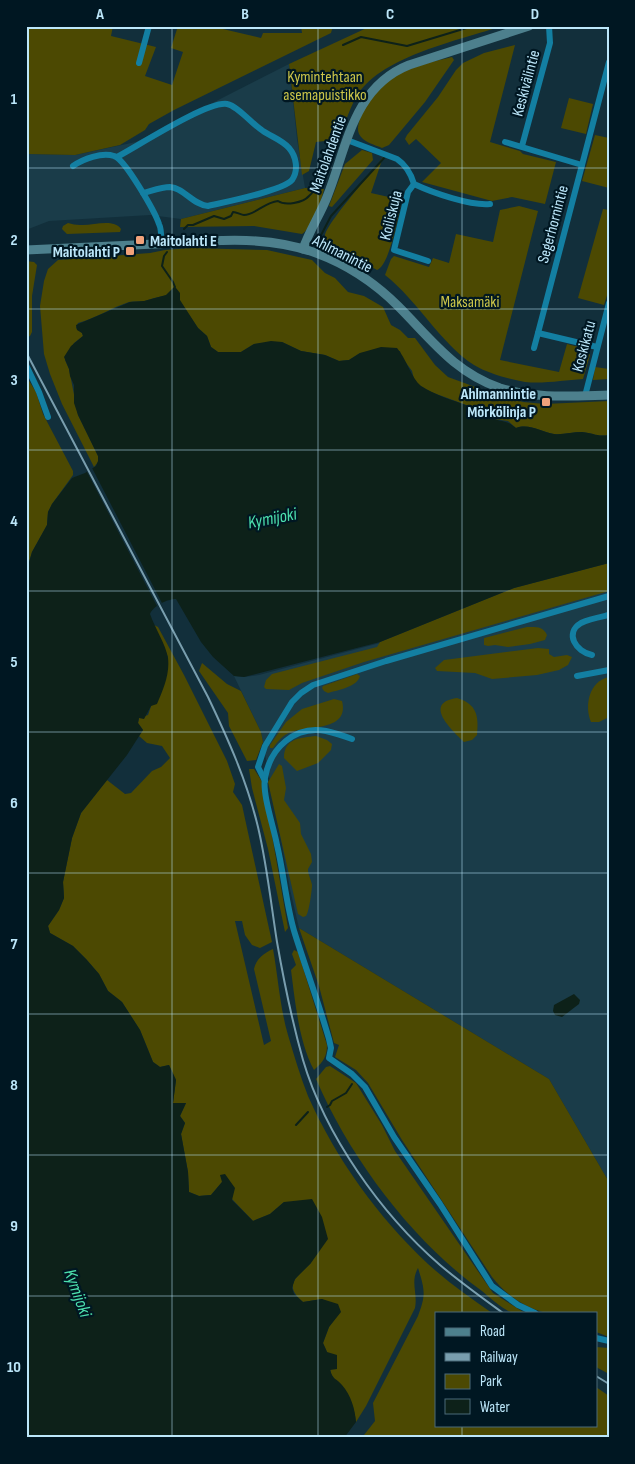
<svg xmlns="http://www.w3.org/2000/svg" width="635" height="1464" font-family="'Sofia Sans Condensed',sans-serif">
<rect width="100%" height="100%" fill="#122f3b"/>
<g fill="#1a3c49">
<polygon points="289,64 297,139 305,188 181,219 150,215 49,221 26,230 26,154 75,155 136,142"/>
<polygon points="609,563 609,1182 549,1079 299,928 290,889 261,732 234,676 244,677 259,675 380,643"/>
</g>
<g fill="#4c4902">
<polygon points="26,26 113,26 111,36 156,47 145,76 172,85 183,52 171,48 178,26 210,26 261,38 263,33 302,33 301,26 333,26 331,33 174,110 149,124 145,130 120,145 75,155 26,154"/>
<path d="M371 26H502C460 40 383 56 358 94 350 107 345 123 340 137L334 140 316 142 309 171 302 175 289 64Z"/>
<polygon points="515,45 490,142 520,151 523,154 556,162 545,204 512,197 492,201 422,182 441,163 416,139 409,145 405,139 407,135 438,97 456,70 463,63 484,53"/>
<path d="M452 57 454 60 425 102 389 145 382 148C375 145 363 142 359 134 353 119 378 86 390 79 409 67 431 62 452 57Z"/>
<polygon points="569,98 593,104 586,134 561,128"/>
<polygon points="595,135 609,138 609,188 582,181"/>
<polygon points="362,150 372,153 373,160 332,207 329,206 345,164"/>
<path d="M383 157 371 193 402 200C398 215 390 265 377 270L328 243C326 240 325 240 325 236 325 225 374 170 383 157Z"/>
<path d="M305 188 324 189C322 200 312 228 302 234L254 226 180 227 181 219Z"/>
<path d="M519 206 538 211 500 360 559 372 567 344 586 349 590 355 583 379C565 380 544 384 525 382 509 379 489 374 474 365 440 343 418 301 385 275L391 259 394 256 429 267 433 258 449 263 456 234 493 242 500 210Z"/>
<polygon points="603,209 609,210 609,289 604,305 578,298"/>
<path d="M68 223C72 224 76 225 80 225 93 226 113 218 121 229L120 232 67 234 62 229 63 226Z"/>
<path d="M191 248 267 250 312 260 325 273 335 278 348 292 364 296 383 307 391 325 400 330 408 338H415L435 365 448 377 500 396 523 402 545 404 609 401V435C596 437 594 433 582 432 573 432 563 435 554 434 542 432 529 423 516 428L508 421 494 419 469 406 431 392 419 385 414 379 412 371 401 356 400 351 360 353 349 360 339 361 325 355 301 351 282 342 254 344 241 352H218L211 347 207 336 198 328 179 300 180 293C168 295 156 297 145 301 140 302 134 301 129 302 111 308 96 318 78 323L76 328 82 333 83 336 74 343 65 360 69 369 78 415 98 456V462L94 467 62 404 50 374 44 354 40 306 44 281 48 269 58 260 150 253 165 250Z"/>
<polygon points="26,261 34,262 37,265 32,296 32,332 30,336 26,338"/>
<polygon points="595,367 609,369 609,379 593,380"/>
<polygon points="26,376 36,392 43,414 73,471 73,475 52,504 48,512 47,525 32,552 26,572"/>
<polygon points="609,563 609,591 364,662 302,683 289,690 266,689 264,687 266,680 272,674 377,647 380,642 514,588"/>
<path d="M154 625 158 627 184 675 227 761 235 784 233 792 242 805 272 942 260 948 252 945 245 935 242 921H235L264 1045 271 1041 254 969C256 959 264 953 273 949 278 976 280 1008 288 1035 294 1055 300 1076 308 1096 336 1159 378 1217 428 1264 448 1282 470 1298 492 1313H436V1425H596V1387L609 1396V1438H365L364 1435 375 1421 373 1403 418 1316C426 1295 425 1290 418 1268 410 1282 418 1293 415 1308L366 1406 356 1422C354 1404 347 1389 332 1378L327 1352 323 1343 329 1327 340 1312 322 1299 303 1302C283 1285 296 1278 311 1263L284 1202 270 1214 253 1221 232 1199 222 1182 211 1195 199 1196 189 1192 188 1172 181 1134 185 1123 180 1116 186 1103H173L176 1080 169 1065 160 1067 153 1062 140 1030 122 1002 108 991 99 974 86 959 73 946 50 933 48 926 59 910 64 898 63 882 72 838 81 813 107 780 125 794 131 793 152 771 161 767 170 758 162 746 147 743 139 736 143 730 138 723 139 718 148 715 168 657Z"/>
<path d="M527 627C536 627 543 626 547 635L545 640 530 644 508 647 495 645 488 646 484 645V638Z"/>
<polygon points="538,648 549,649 549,654 554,657 567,655 572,657 568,665 559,670 537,675 492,679 475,673 437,671 435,668 444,660"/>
<polygon points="202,663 227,684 241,691 261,732 263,742 256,760 247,761 229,726 228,713 199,671"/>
<path d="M357 674 360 676C357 687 338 690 328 693L324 691 322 688 323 686Z"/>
<path d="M609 677V717L599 722H591C584 706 589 681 609 677Z"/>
<path d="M457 698C477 704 479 716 477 735L472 740 464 742C452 730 422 703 457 698Z"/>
<path d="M334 699 342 701C350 731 308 726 291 732 283 735 278 741 273 748H270V745L286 722 302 709Z"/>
<path d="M316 736 327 740 332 744 331 750 318 763 297 771 284 758C284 738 300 738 316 736Z"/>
<path d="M279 764 282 766 286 788 284 800 300 823 301 834 311 854 312 862 308 869C308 875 311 879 312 885 312 890 309 913 306 916L303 917 298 914 268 782Z"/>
<polygon points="249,769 254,769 263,783 288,928 285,932 268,849 252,788"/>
<path d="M299 928 549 1079 609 1182V1337L596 1332V1313C582 1313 559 1315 546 1313 525 1308 505 1294 492 1277L402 1140 368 1083 356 1070 335 1057 339 1045 334 1043 319 986Z"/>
<path d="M294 950 298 952 327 1045C327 1057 323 1062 314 1070 299 1043 295 1001 291 970L296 965 292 954Z"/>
<path d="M330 1066 356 1083 382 1125 395 1151 493 1293 525 1313C521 1313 516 1314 513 1313 505 1311 489 1297 482 1291 412 1241 350 1158 316 1079L326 1067Z"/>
<polygon points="596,1347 609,1348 609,1374 596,1367"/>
</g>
<g fill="#0d2119">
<path d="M174 287 176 288 180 293V300L198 328 207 336 211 347 218 352H241L254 344 271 341 282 342 301 351 325 355 339 361 349 360 360 353 381 347 397 348C406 358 411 378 421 386 435 395 452 400 468 406 476 409 484 415 492 418 503 423 505 419 516 428 529 423 542 432 554 434 563 435 573 432 582 432 594 433 596 437 609 435V563L514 588 380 642 244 677 234 676 213 657 201 642 176 599C167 599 153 606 150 614 155 628 166 645 168 658 170 674 163 690 157 704L151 706 144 719 139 718 138 723 143 730 127 755 81 813 72 838 63 882 64 898 59 910 48 926 50 933 73 946 86 959 99 974 108 991 122 1002 140 1030 153 1062 160 1067 169 1065 176 1080 173 1103H186L180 1116 185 1123 181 1134 188 1172 189 1192 199 1196 211 1195 222 1182 220 1175 225 1174 235 1188 232 1200 253 1221 270 1214 284 1202 312 1199 322 1217 328 1239 311 1263 295 1279 292 1288 294 1294 303 1302 322 1299 338 1304 341 1312 329 1327 323 1343 327 1352 337 1355V1369L330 1370C333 1380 336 1378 342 1385 351 1395 355 1409 356 1422L344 1438H26V573L32 552 47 525 48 512 52 504 72 478 85 473 96 466 98 461V456L78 415 74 403V385L70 376 69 369 64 357 71 346 83 336 82 333 77 330 76 325 130 302 144 301 166 295Z"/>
<polygon points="574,994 580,1000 579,1004 562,1017 555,1015 553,1011 554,1005"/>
</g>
<polygon fill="#122f3b" points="91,466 163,605 158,608 86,470"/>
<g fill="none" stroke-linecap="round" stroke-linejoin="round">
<g stroke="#0d2119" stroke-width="2">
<polyline points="343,45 361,37 407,46 473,26"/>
<path d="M184 229 188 225H193L214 216 224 219 231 216 233 212C237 212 241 215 244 215 255 215 265 202 278 201 285 206 303 203 309 196 314 192 315 187 320 183"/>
<polyline points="319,239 331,216 385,157"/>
<polyline points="167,252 164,256 162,266 173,282 175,287"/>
<polyline points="327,1107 330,1105 332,1101 346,1093 352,1084"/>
<polyline points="296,1125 308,1112"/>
</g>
<g stroke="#137fa2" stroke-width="6">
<polyline points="139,63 149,26"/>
<path d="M347 140 397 159C406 165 411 174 414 184 433 193 471 206 490 204"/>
<polyline points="505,142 582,165"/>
<polyline points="522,146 550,43 549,26"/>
<path d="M117 157C138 146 207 101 227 104 238 106 253 125 263 131 272 137 282 140 289 148 296 156 299 170 292 180 282 191 225 202 208 206 193 205 184 188 170 187 162 187 151 191 143 193"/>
<path d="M73 166C83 159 102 152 114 156 125 159 155 212 159 224 162 230 161 237 161 244"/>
<polyline points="414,184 408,192 394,250 428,261"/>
<polyline points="597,347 538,333 609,62"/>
<polyline points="534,348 538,333"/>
<polyline points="26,365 39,392 48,417"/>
<polyline points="585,396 609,303"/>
<path d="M592 655C576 652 564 633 581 623 589 619 600 617 609 615"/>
<polyline points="577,676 609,670"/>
<path d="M352 739C344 736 335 733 326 731 295 725 270 748 265 778 262 794 274 828 277 845 284 874 286 905 295 934 306 969 319 1004 329 1039L331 1048 329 1058 352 1074 365 1087 394 1137 440 1204 492 1286 518 1305 535 1313"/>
<polyline points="265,781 258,767 265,746 292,702 301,693 313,685 386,661 609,596"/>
<polyline points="596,1338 609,1341"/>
</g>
<g stroke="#4d808d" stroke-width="9">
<path d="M303 249C309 231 320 215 327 197 347 147 353 87 409 65L529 26"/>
<path d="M26 250C69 248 112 246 155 244 208 241 264 234 316 253 346 264 375 283 398 306 431 339 454 372 500 388 535 399 572 396 609 395"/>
</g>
<g stroke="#799eae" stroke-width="2">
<path d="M26 352 208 697C228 739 247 781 258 827 267 865 271 904 277 942 284 982 292 1021 303 1060 325 1135 381 1214 440 1265 460 1282 481 1297 503 1313"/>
<polyline points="596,1376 609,1384"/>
</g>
</g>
<path fill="none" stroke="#bce7fa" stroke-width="1" stroke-opacity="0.55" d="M172 26V1438M318 26V1438M462 26V1313M26 168H609M26 309H609M26 450H609M26 591H609M26 732H609M26 873H609M26 1014H609M26 1155H609M26 1296H609M462 1425V1438"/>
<g fill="#f1a27b" stroke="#001722" stroke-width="2">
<rect x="135" y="235" width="10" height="10" rx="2.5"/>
<rect x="125" y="246" width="10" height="10" rx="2.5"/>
<rect x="541" y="397" width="10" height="10" rx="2.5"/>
</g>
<g text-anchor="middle" stroke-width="4.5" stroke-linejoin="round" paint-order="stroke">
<g font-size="16" fill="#cbc549" stroke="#001722">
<text x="325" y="82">Kymintehtaan<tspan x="325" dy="18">asemapuistikko</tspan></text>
<text x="470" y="307">Maksamäki</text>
</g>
<g font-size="16" fill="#bce7fa" stroke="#001722">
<text transform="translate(525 83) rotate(-75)" y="6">Keskivälintie</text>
<text transform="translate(327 154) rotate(-70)" y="6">Maitolahdentie</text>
<text transform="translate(390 215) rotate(-76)" y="6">Koiliskuja</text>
<text transform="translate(552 224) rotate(-75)" y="6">Segerhornintie</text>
<text transform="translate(343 253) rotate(27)" y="6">Ahlmanintie</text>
<text transform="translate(583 346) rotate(-75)" y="6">Koskikatu</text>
</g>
<g font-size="16" font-weight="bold" fill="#bce7fa" stroke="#001722" text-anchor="end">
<text x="150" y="246" text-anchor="start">Maitolahti E</text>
<text x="120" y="257">Maitolahti P</text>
<text x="536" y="399">Ahlmannintie<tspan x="536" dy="18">Mörkölinja P</tspan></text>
</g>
<g font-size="18" font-style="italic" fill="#4ce0ae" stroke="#001722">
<text transform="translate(272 518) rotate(-11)" y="6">Kymijoki</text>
<text transform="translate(78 1293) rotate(70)" y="6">Kymijoki</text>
</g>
</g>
<rect width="635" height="1464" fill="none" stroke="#001722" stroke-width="55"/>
<rect x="435" y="1312" width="162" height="115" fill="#001722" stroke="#4b6a78"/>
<rect x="445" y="1328" width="25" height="8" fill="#4d808d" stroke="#4b6a78"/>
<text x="480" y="1336" font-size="15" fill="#bce7fa">Road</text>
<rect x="445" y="1353" width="25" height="8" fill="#799eae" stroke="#4b6a78"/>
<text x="480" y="1362" font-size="15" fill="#bce7fa">Railway</text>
<rect x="445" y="1374" width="25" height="15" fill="#4c4902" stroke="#4b6a78"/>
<text x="480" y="1386" font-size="15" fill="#bce7fa">Park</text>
<rect x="445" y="1399" width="25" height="15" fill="#0d2119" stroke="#4b6a78"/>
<text x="480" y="1412" font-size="15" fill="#bce7fa">Water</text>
<rect x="28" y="28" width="580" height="1408" fill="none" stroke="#bce7fa" stroke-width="2"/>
<g font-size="16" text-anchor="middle" font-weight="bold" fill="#bce7fa">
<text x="100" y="19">A</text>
<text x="245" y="19">B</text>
<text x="390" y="19">C</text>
<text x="535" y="19">D</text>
<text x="14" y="104">1</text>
<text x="14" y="245">2</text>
<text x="14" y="385">3</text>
<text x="14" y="526">4</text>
<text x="14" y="667">5</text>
<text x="14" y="808">6</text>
<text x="14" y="949">7</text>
<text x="14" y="1090">8</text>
<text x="14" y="1231">9</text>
<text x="14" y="1372">10</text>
</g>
</svg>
